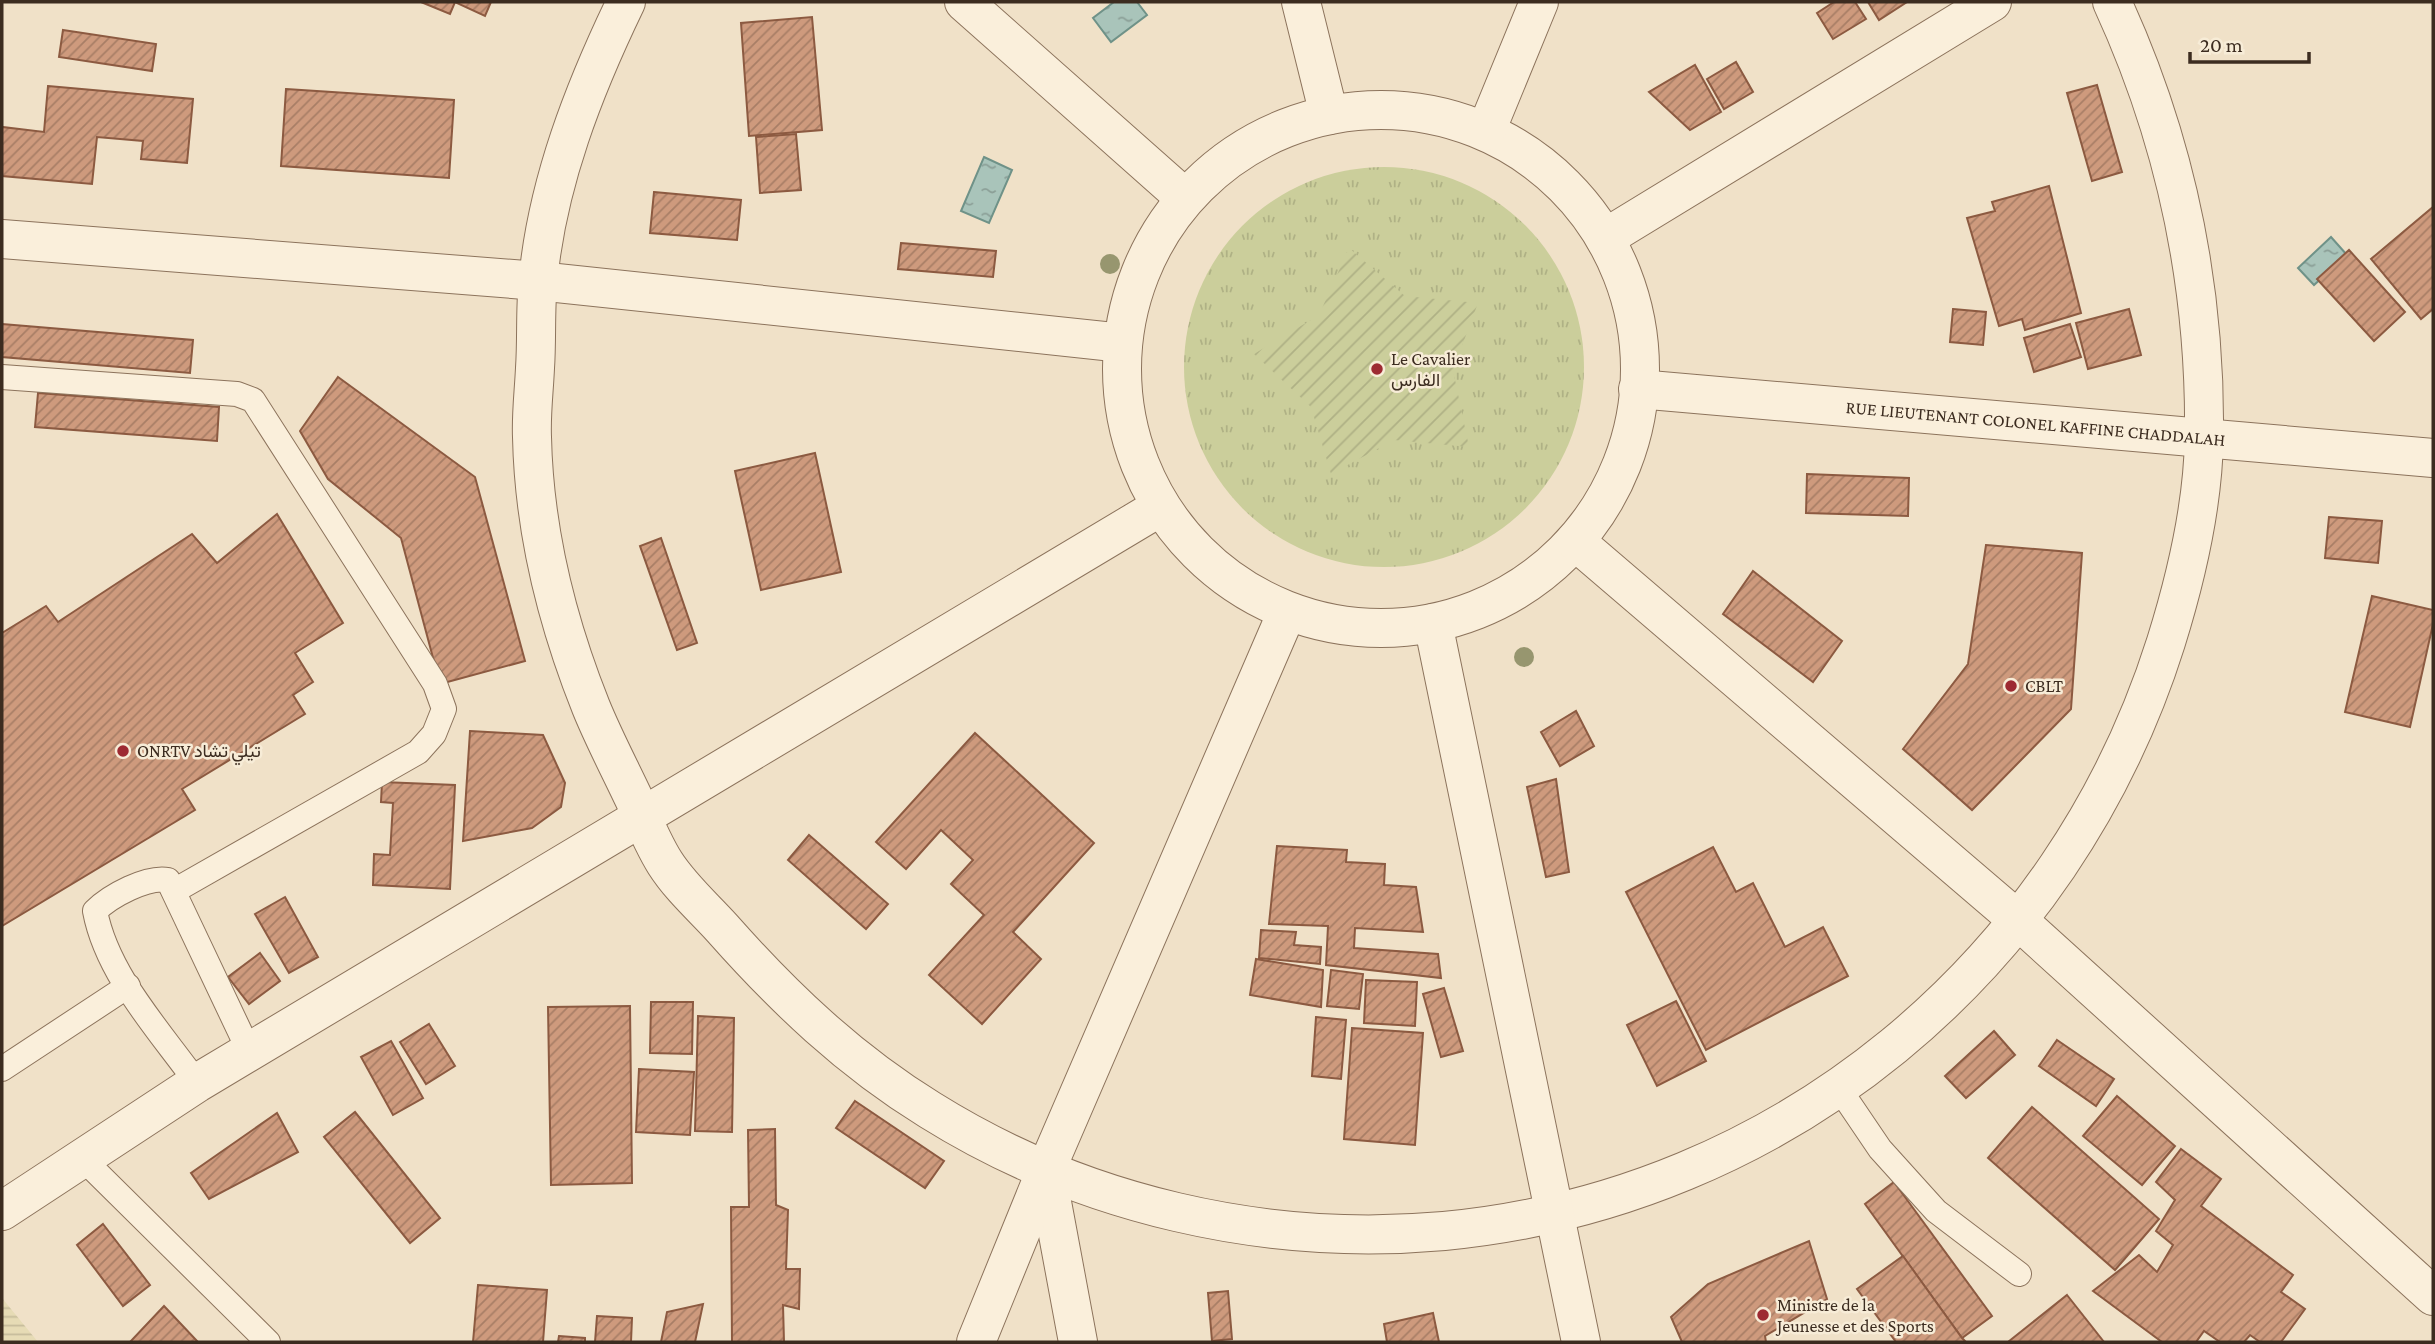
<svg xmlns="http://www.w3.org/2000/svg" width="2435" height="1344" font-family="'Crimson Pro',Vazirmatn,serif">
<defs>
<pattern id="farmland-rules" width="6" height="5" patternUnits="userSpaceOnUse" patternTransform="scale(1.75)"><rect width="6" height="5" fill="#e6dbb5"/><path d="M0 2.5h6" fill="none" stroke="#c6bc9b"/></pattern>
<pattern id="park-tufts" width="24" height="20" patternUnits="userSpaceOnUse" patternTransform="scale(1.75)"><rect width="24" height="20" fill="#cbce9b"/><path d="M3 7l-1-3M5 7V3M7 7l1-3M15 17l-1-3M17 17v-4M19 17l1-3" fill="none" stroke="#afb185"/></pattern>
<pattern id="garden-furrows" width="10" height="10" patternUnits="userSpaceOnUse" patternTransform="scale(1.75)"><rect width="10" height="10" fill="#cbce9b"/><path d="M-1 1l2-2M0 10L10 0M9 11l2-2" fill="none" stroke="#afb185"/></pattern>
<pattern id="water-ripples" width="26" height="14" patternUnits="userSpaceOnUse" patternTransform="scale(1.75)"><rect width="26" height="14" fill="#a9c4ba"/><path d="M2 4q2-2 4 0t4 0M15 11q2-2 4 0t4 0" fill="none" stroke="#8b9f97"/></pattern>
<pattern id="building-hatch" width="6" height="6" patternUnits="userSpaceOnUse" patternTransform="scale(1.75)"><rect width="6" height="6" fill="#ce9a7d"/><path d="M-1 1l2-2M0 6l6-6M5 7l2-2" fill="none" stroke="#a87e66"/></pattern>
</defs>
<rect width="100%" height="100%" fill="#f0e1c8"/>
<polygon fill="url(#farmland-rules)" points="2,1298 38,1342 2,1342"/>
<circle fill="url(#park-tufts)" cx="1384" cy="367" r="200"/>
<polygon fill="url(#garden-furrows)" points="1349,248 1405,296 1478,303 1453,370 1469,447 1394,440 1331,474 1311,407 1254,354 1319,315"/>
<g fill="url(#water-ripples)" stroke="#6f9288" stroke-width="2">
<polygon points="1114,2 1137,2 1147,15 1111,42 1093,18"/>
<polygon points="984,157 1012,170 989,223 961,211"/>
<polygon points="2331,237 2347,255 2314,285 2298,268"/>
</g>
<g fill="url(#building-hatch)" stroke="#8c5a41" stroke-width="2">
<polygon points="421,2 491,2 485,16 455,2 450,14"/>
<polygon points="1834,2 1855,2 1866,19 1833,39 1817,13"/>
<polygon points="1868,2 1907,2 1879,20"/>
<polygon points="812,17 822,130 749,136 741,23"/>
<polygon points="63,30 156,44 152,71 59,57"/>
<polygon points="1736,62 1753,92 1724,109 1707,79"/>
<polygon points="1695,65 1721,112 1690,130 1649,92"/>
<polygon points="2097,85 2122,172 2092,181 2067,93"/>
<polygon points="48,86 193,99 187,163 141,159 143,141 97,137 92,184 2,176 2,127 44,132"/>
<polygon points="286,89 454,100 449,178 281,166"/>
<polygon points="796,134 801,190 760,193 756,137"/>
<polygon points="2049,186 2081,313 2025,330 2022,319 1999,326 1967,218 1995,211 1992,202"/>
<polygon points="654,192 741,200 737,240 650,233"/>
<polygon points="2433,207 2433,309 2421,319 2371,259"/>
<polygon points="901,243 996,251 993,277 898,269"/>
<polygon points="2349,250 2405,312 2374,341 2317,279"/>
<polygon points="1953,309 1986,312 1983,345 1950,342"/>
<polygon points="2129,309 2141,355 2088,369 2076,323"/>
<polygon points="2,324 193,340 190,373 2,357"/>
<polygon points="2070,324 2081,357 2034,372 2024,338"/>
<polygon points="338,377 475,477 525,661 440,684 401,538 328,479 300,431"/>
<polygon points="38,393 219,407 217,441 35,427"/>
<polygon points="815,453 841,572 761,590 735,471"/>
<polygon points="1807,474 1909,478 1908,516 1806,513"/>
<polygon points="277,514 343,623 295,653 313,682 293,695 305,714 182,789 195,810 2,926 2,633 46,606 58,622 192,534 217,563"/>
<polygon points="2329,517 2382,521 2378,563 2325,558"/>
<polygon points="661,538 697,643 677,650 640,546"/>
<polygon points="1986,545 2082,553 2071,709 1972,810 1903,749 1968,664"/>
<polygon points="1753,571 1842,641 1813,682 1723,614"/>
<polygon points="2372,596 2433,610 2433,624 2410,727 2345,712"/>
<polygon points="1576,711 1594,746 1560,766 1541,732"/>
<polygon points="470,731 543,735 565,783 561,807 532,828 463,841"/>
<polygon points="975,733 1094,843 1013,932 1041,959 982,1024 929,975 984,915 951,884 973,860 941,830 906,869 876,842"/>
<polygon points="1556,779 1569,872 1546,877 1527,787"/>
<polygon points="382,782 455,785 450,889 373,885 374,854 390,855 393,803 381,802"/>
<polygon points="809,835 888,904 866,929 788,860"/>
<polygon points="1277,846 1347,850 1346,862 1385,864 1384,885 1416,887 1423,932 1355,928 1354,948 1438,954 1441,978 1326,965 1328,926 1269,924"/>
<polygon points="1713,847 1736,892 1753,883 1785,947 1823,927 1848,976 1706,1050 1626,892"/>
<polygon points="285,897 318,957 289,973 255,914"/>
<polygon points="1261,930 1296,932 1294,945 1321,947 1320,964 1259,958"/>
<polygon points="260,953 280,981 249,1004 228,977"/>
<polygon points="1256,959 1323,970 1321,1007 1250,995"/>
<polygon points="1331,970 1363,974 1359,1009 1327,1006"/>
<polygon points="1366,980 1417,982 1415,1026 1364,1023"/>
<polygon points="1444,988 1463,1051 1441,1057 1423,994"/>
<polygon points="1676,1001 1706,1061 1657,1086 1627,1025"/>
<polygon points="651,1002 693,1002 692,1054 650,1053"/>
<polygon points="630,1006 632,1183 551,1185 548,1007"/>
<polygon points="698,1016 734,1018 732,1132 695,1131"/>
<polygon points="1316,1017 1346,1020 1341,1079 1312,1076"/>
<polygon points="429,1024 455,1066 426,1084 400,1042"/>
<polygon points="1352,1028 1423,1033 1415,1145 1344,1139"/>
<polygon points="1994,1031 2015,1055 1966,1098 1945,1076"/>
<polygon points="2057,1040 2114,1079 2096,1106 2039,1066"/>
<polygon points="391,1041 423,1098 393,1115 361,1057"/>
<polygon points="639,1069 694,1072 690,1135 636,1132"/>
<polygon points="2117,1096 2175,1146 2142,1185 2083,1136"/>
<polygon points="855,1101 944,1161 925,1188 836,1128"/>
<polygon points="2032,1107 2159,1219 2115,1270 1988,1158"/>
<polygon points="355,1112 440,1218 410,1243 324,1137"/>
<polygon points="277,1113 298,1152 209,1199 191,1173"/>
<polygon points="775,1129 776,1205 788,1210 786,1269 800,1269 799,1309 783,1305 784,1342 732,1342 731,1207 749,1207 748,1130"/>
<polygon points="2181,1149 2221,1179 2201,1206 2293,1275 2281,1292 2305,1309 2281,1342 2260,1342 2250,1335 2244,1342 2220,1342 2204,1331 2196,1342 2162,1342 2093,1291 2139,1255 2157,1272 2173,1245 2156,1231 2175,1200 2156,1182"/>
<polygon points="1894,1182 1992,1316 1962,1338 1865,1204"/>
<polygon points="103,1224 150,1285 123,1306 77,1245"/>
<polygon points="1809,1241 1827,1299 1765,1336 1766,1342 1682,1342 1671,1317 1708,1284"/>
<polygon points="1903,1256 1962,1338 1966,1342 1896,1342 1857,1289"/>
<polygon points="478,1285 547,1290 543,1342 473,1342"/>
<polygon points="1228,1291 1232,1339 1212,1341 1208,1293"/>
<polygon points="2067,1295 2104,1342 2008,1342"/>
<polygon points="703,1304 695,1342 661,1342 667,1312"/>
<polygon points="164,1306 198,1342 130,1342"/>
<polygon points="1433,1313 1439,1342 1387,1342 1384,1324"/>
<polygon points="597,1316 632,1318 631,1342 595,1342"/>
<polygon points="559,1336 585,1338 585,1342 558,1342"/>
</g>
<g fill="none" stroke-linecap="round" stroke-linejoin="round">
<g stroke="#8c735c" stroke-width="26">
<g id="service">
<polyline points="2,377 237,394 253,400 435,684 444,709 434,734 418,752 174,891"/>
<polyline points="2,1069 128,986"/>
<path d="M197 1083C160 1031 107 975 95 911 110 896 147 876 168 880L250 1053"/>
<polyline points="1838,1087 1880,1149 1936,1211 2019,1274"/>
<polyline points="82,1158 268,1342"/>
</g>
</g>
<g stroke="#8c735c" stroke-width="40">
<g id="minor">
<path d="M626 2C584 89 547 183 538 281 535 310 537 339 535 368 534 391 531 414 532 437 534 529 557 622 591 707 604 739 620 769 635 801 644 822 653 844 665 863 681 888 703 907 722 928 784 998 849 1060 930 1110 1082 1205 1265 1247 1444 1231 1782 1199 2064 966 2166 642 2186 578 2203 506 2204 438 2206 285 2176 141 2112 2"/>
<polyline points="964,2 1185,198"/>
<polyline points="1301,2 1329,115"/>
<circle cx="1381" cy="369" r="259"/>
<polyline points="1486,131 1539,2"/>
<polyline points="1605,238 1992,2"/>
<polyline points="2,239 538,281 1123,343"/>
<path id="s1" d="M1638 389 2433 458"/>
<polyline points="1575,541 2019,921 2433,1296"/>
<polyline points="1433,623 1581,1342"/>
<polyline points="1046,1170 1078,1342"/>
<polyline points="2,1211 197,1083 1160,507"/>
<polyline points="976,1342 1046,1170 1287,612"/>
</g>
</g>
<use href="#service" stroke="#faefdb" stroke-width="24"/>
<use href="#minor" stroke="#faefdb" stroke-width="38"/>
</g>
<g fill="#97966f">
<circle cx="1110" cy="264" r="10"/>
<circle cx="1524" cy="657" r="10"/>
</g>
<g fill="#9d2a32" stroke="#f7ecd7" stroke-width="2.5">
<circle cx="1377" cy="369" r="7"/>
<circle cx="2011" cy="686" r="7"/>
<circle cx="123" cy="751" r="7"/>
<circle cx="1763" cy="1315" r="7"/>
</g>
<g text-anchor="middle" stroke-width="5" stroke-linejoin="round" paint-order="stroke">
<g font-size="18" fill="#3c2c20" stroke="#f7ecd7" text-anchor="start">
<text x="1391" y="365">Le Cavalier<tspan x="1391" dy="21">الفارس</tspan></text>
<text x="2025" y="692">CBLT</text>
<text x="137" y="757">ONRTV تيلي تشاد</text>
<text x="1777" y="1311">Ministre de la<tspan x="1777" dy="21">Jeunesse et des Sports</tspan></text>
</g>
<g font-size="18" fill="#3c2c20" stroke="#f7ecd7">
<text dy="6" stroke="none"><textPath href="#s1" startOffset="399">RUE LIEUTENANT COLONEL KAFFINE CHADDALAH</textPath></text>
</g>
</g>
<rect width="2435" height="1344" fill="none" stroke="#3c2c20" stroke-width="7"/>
<path d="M2190 52v10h119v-10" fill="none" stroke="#3c2c20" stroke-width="3.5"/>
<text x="2200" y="52" font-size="21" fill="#3c2c20" stroke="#f7ecd7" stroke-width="5" paint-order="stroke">20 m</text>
</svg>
